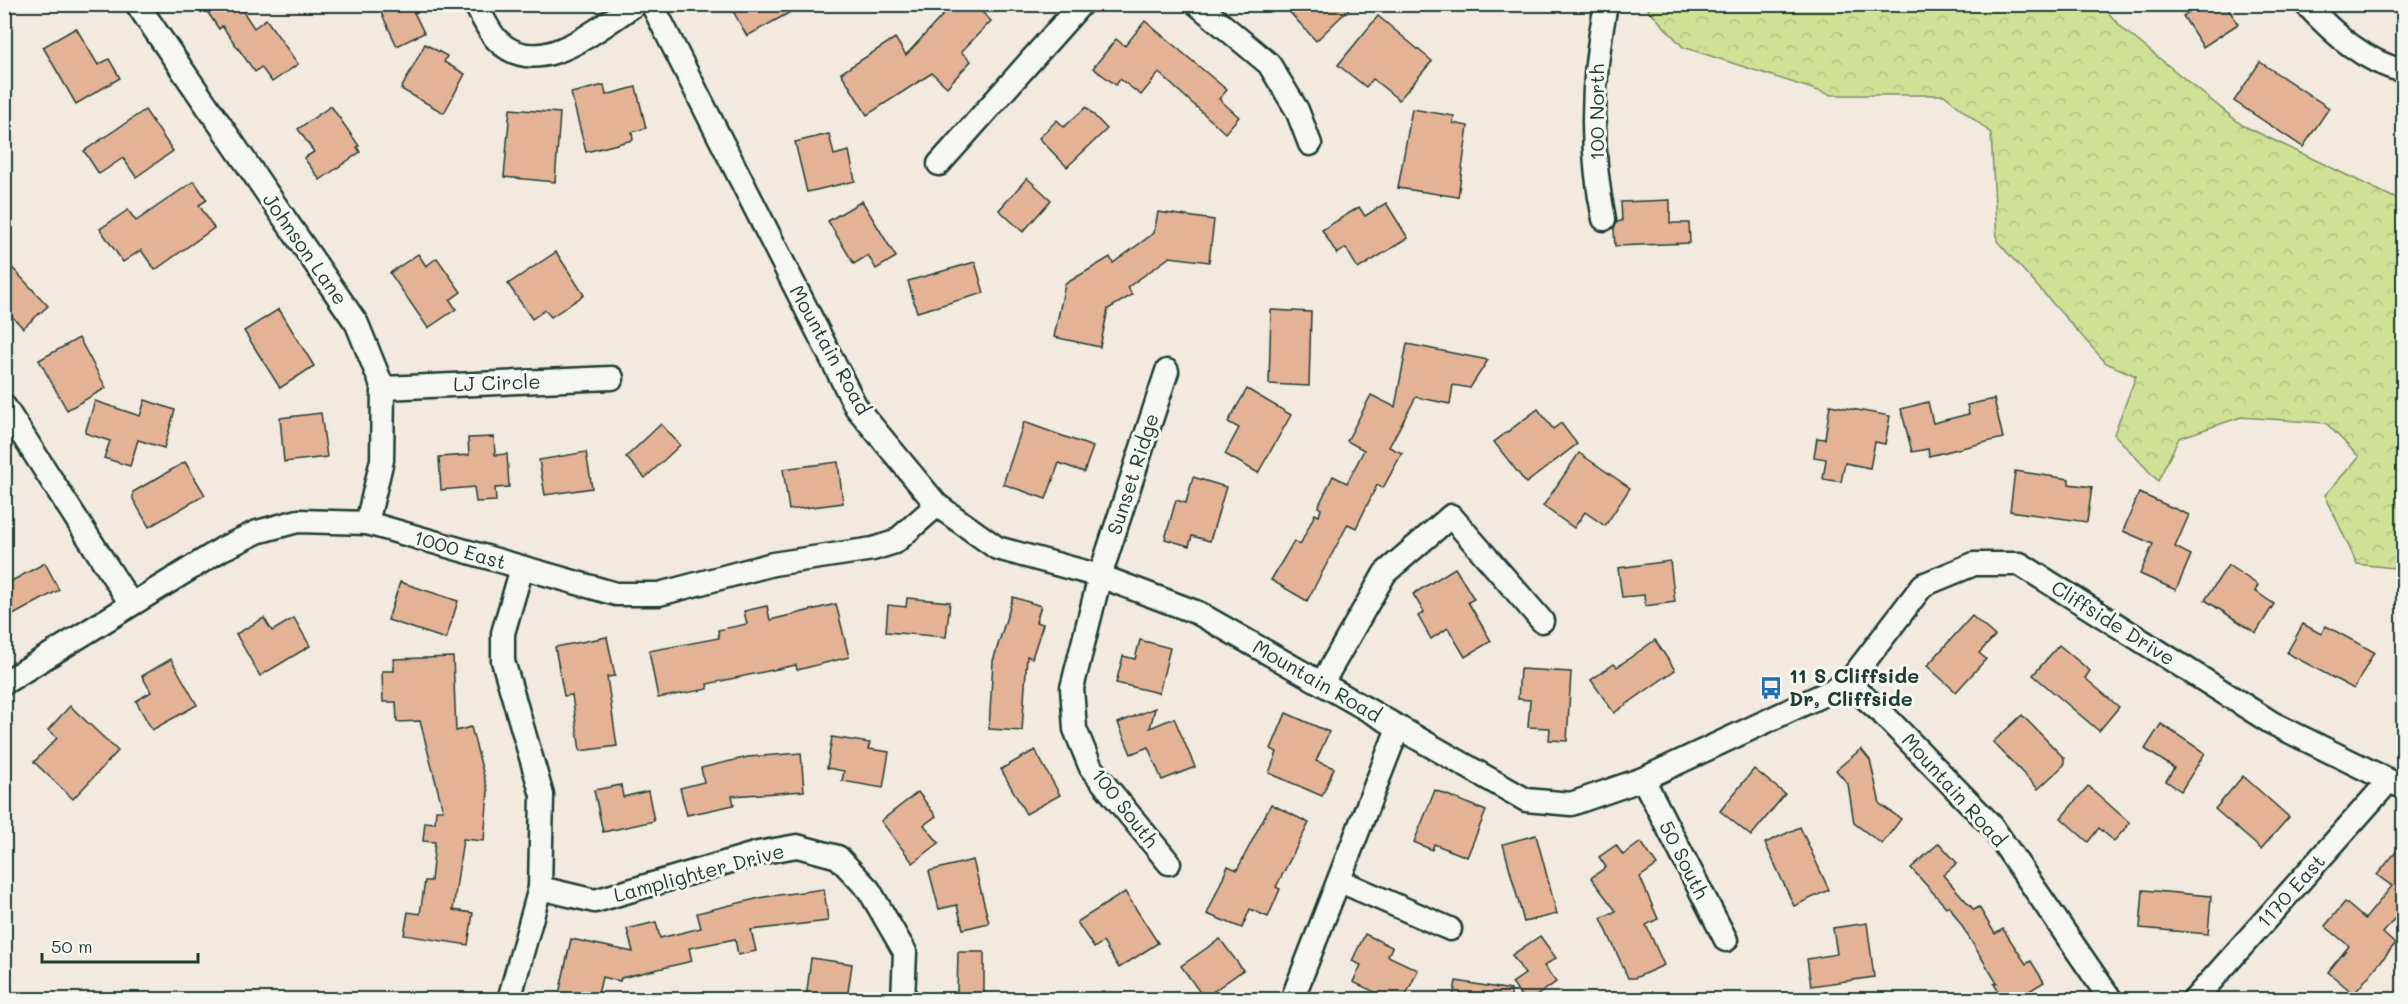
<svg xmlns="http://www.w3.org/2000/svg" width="2408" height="1004" font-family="Mali,sans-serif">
<defs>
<pattern id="forest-crowns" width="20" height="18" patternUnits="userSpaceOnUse" patternTransform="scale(1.5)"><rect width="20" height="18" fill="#d0e195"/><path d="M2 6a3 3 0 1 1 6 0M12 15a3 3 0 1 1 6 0" fill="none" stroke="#b2c281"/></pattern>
</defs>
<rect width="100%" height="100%" fill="#f2e9df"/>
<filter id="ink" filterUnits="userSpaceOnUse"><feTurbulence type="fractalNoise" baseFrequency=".0167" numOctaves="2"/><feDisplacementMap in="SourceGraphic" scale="12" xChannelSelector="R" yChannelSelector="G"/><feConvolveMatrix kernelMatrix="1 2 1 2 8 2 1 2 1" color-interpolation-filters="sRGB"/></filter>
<g filter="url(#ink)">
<polygon fill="url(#forest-crowns)" stroke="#788f64" stroke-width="1.5" points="1644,5 2101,5 2123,29 2242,125 2403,202 2403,569 2357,564 2325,495 2359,457 2326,423 2241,417 2179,438 2158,481 2114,434 2136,376 2106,363 1997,241 1991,133 1944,95 1831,95 1683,47"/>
<g fill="#e4b395" stroke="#1f3d34" stroke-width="1.5">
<polygon points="202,4 238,4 254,28 266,19 298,64 272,82 261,67 255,72 222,26 219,29"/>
<polygon points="377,4 410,4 424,33 397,46"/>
<polygon points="729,4 805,4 747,36"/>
<polygon points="953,4 974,4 991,21 961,52 971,61 947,87 932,73 867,115 841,73 895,38 906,55"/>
<polygon points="1282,4 1354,4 1316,41"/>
<polygon points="2201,4 2225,4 2238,24 2203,47 2183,16"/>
<polygon points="1378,16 1432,61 1399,100 1373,79 1366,87 1338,65"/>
<polygon points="1145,21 1227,90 1219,99 1239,117 1225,133 1159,73 1141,95 1120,79 1116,85 1093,68 1116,39 1125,46"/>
<polygon points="76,28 98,65 109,59 120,78 76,104 43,47"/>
<polygon points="425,44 447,56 444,62 465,74 444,113 401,89"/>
<polygon points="2260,62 2329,108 2303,147 2234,101"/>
<polygon points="604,85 606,95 636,87 646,128 632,132 633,140 586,152 571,93"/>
<polygon points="331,106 359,146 357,147 360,152 320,180 304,158 314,152 298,129"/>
<polygon points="1086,107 1107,129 1067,167 1039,138 1057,120 1064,127"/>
<polygon points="510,109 560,113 555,182 504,177"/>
<polygon points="1412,109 1454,116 1453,123 1468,126 1458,197 1398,188"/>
<polygon points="145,110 173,151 136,177 123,158 99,174 84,151"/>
<polygon points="829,134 834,155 849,151 855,181 807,192 795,142"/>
<polygon points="1027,178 1051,200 1023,232 999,210"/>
<polygon points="194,181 207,200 199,205 214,228 155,270 141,250 123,262 100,229 128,210 136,221"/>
<polygon points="1670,200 1670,223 1689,223 1690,243 1615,246 1614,228 1617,222 1622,221 1621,202"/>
<polygon points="862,201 896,257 876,269 868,255 854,264 828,221"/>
<polygon points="1386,203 1408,238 1358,269 1346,248 1337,254 1322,230 1359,207 1365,216"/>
<polygon points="1158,212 1214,220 1209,262 1170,257 1128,287 1132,295 1108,309 1100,347 1054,337 1065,284 1110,257 1113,263 1154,233"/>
<polygon points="556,252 584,295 551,317 545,310 532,319 508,284"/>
<polygon points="418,254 426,266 437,258 461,292 450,300 456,309 428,328 390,273"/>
<polygon points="4,259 48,306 23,328 4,308"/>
<polygon points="975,262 984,293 917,312 908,281"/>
<polygon points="279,309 314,366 280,388 244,331"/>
<polygon points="1271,310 1311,312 1309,386 1269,384"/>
<polygon points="79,338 106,388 67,410 39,360"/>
<polygon points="1407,344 1488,360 1470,388 1453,385 1450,404 1416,397 1389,447 1402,453 1383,488 1377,485 1356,528 1348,524 1307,601 1271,580 1294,541 1300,545 1315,514 1319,516 1321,509 1318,507 1333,476 1347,483 1364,450 1347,441 1371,395 1395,407"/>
<polygon points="1247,389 1291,415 1258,473 1225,454 1239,428 1228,422"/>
<polygon points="1994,399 2003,438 1929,456 1928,449 1912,452 1901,409 1928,402 1933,423 1969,414 1967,405"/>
<polygon points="145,400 175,410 164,448 138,440 130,466 104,458 110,441 85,433 95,401 140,416"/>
<polygon points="1830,405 1890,416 1885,444 1875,442 1870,468 1845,463 1841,482 1823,479 1826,459 1814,457 1817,438 1825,439"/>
<polygon points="1538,409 1553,429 1561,423 1577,444 1526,483 1494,442"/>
<polygon points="321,413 327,457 284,462 280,418"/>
<polygon points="1024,422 1093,447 1084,472 1059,463 1046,499 1003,484"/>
<polygon points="661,424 680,445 645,478 626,457"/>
<polygon points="494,437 495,455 507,454 509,487 495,488 496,501 476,502 474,487 441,490 439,457 469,455 468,438"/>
<polygon points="586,452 592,488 545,495 539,460"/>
<polygon points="1579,453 1630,488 1605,526 1585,512 1574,528 1543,506"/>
<polygon points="185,462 205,495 149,527 133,499 133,492"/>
<polygon points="838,462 843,503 789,510 783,469"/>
<polygon points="2015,471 2069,479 2069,484 2092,487 2087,522 2010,511"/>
<polygon points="1193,477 1226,487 1210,541 1192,536 1189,546 1165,539 1176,500 1186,503"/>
<polygon points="2139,493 2189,515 2175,547 2191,555 2176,590 2140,574 2153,544 2123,531"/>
<polygon points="1670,561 1675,602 1645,606 1644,595 1622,597 1618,568"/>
<polygon points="45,563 59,590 4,620 4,585"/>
<polygon points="2228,565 2258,585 2255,591 2274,604 2256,633 2205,600"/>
<polygon points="1455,568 1474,599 1468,602 1491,641 1465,657 1448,628 1431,639 1418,616 1424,612 1413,594"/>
<polygon points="400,582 458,601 446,639 388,620"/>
<polygon points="1013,597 1041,606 1036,622 1043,624 1032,658 1027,656 1022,731 989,729 993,661"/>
<polygon points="907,598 950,602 946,637 886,632 888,605 906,607"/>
<polygon points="836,604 849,657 797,670 796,665 707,684 708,689 658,698 649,651 719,638 718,630 747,624 744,611 767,606 770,620"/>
<polygon points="1972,616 1995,636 1979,653 1986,659 1956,692 1927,666"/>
<polygon points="264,618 272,631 294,618 310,646 260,676 236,634"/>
<polygon points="2303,624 2321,634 2326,626 2374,652 2354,689 2287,653"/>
<polygon points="607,637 615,676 607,677 617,746 580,751 572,695 564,696 555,647"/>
<polygon points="1140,640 1170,648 1159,693 1116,683 1123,656 1135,659"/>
<polygon points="1655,640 1675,670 1614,713 1591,680 1614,664 1617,667"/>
<polygon points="2059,645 2090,671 2085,678 2119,707 2099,731 2033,675"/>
<polygon points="453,657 456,731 471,727 488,791 484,841 463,839 453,910 473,913 468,945 404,935 408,912 420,914 425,881 431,881 435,842 423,841 425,822 435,823 436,810 443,810 420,721 397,722 396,702 383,702 382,671 394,671 394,659"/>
<polygon points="171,659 197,705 152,730 136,701 151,692 142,676"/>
<polygon points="1520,669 1571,672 1567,741 1549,740 1550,728 1528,727 1530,700 1518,699"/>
<polygon points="70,706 118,751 73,799 34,762 57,738 48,730"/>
<polygon points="1155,708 1150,728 1174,718 1195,767 1162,780 1148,747 1131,754 1118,723"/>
<polygon points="1286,713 1329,732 1316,761 1334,768 1322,796 1269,773 1277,752 1271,749"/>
<polygon points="2022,715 2064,758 2064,765 2038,789 1993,742"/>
<polygon points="2161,724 2205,753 2181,791 2166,781 2174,768 2145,749"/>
<polygon points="832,737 870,743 868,749 889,752 883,788 842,781 844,771 827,768"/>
<polygon points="1861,749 1870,760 1880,804 1901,819 1882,844 1854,823 1848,784 1836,770"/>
<polygon points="1035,750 1060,795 1026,814 1001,769"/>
<polygon points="801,753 804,791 732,796 734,805 687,815 680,788 704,782 701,768 748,757"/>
<polygon points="1754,769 1785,794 1751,836 1720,811"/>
<polygon points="2243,776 2289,817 2261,849 2215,809"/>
<polygon points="621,785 623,797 648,791 654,821 603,832 594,790"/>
<polygon points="2088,786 2130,823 2114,841 2099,828 2088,842 2061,818"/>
<polygon points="1435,790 1486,811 1467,857 1434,844 1432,850 1414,842"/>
<polygon points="918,792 936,816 924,825 939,843 913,863 881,821"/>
<polygon points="1271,804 1309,823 1276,887 1280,889 1268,917 1250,909 1242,928 1207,914 1228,866 1237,870"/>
<polygon points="1800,827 1829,890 1794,906 1765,843"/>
<polygon points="1536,835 1557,914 1524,922 1503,844"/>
<polygon points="1641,842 1657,865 1640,877 1658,919 1646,925 1664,965 1635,978 1628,978 1601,918 1616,911 1591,878 1606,867 1599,857 1616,845 1623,855"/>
<polygon points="1939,843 1957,863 1943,875 1974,910 1979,907 1995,934 2003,929 2026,964 2031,961 2044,982 2016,999 2003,999 1994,984 1997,983 1949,905 1946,907 1911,868"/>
<polygon points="2403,843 2403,908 2383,933 2395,944 2354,994 2328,972 2349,946 2325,926 2345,902 2365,919 2392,886 2377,875"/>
<polygon points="973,860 989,923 963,929 957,905 939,909 929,871"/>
<polygon points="824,889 828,921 751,930 756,951 738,955 735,939 689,948 692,961 621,978 620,981 602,977 597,999 558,999 571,939 633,952 627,929 656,922 660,938 701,928 697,913 764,897"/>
<polygon points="2143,890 2211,896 2208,934 2140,928"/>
<polygon points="1125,892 1158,943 1119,968 1103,942 1094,948 1077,922"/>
<polygon points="1867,923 1874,977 1811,986 1807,959 1837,954 1833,928"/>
<polygon points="1365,934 1392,947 1388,956 1418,970 1404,999 1390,999 1353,982 1361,965 1352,961"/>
<polygon points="1540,936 1556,958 1544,966 1556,982 1532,999 1523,999 1512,983 1525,974 1512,955"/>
<polygon points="1220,939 1243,970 1204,998 1181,966"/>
<polygon points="958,952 984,952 984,994 957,993"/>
<polygon points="811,958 852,964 847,999 806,999"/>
<polygon points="1456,981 1511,990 1511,999 1453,999"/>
</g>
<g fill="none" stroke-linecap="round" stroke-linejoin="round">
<g stroke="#1f3d34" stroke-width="27">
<g id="minor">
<polyline points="137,4 357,324 383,388 382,460 367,523"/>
<path d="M475 4C482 15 488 31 497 40 539 82 597 28 636 4"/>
<polyline points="652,4 856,407 937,505 997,548 1100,576 1198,613 1526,800 1571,804 1643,779 1848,683 1923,585 1974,564 2020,564 2272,723 2404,788"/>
<polyline points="1197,4 1269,64 1297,110 1310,144"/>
<path d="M2306 4C2333 33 2364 62 2404 71"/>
<polyline points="939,164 1081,4"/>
<path d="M1604 219C1589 149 1592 75 1606 4"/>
<polyline points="1167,371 1100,576 1072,688 1075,729 1091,768 1169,863"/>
<polyline points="383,388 612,378"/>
<polyline points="4,406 131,604"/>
<polyline points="4,683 222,549 257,532 298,521 367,523 616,594 659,594 773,564 873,549 895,542 937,505"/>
<polyline points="1322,683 1385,573 1451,516 1542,621"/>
<polyline points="1848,683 1880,711 1991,825 2111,1000"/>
<polyline points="1643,779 1726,940"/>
<polyline points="1340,881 1450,929"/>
<polyline points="540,888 595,901 758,853 797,846 838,857 869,890 905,952 903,1000"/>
<polyline points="509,1000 540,888 542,795 503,661 503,633 522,568"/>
<polyline points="1292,1000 1398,728"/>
<polyline points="2194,1000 2388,782"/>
</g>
</g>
<use href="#minor" stroke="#f6f6f2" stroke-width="22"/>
</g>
</g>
<defs>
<g id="bus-bare" transform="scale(1.8)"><path d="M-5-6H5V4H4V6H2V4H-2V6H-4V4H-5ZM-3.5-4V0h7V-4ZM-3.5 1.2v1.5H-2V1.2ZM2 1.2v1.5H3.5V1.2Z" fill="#1f6fb2" stroke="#f6f6f2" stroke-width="2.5" paint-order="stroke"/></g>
</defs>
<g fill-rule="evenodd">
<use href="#bus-bare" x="1771" y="688"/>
</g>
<g text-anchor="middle" stroke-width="6" stroke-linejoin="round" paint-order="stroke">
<g font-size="20" fill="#1f3d34" stroke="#f6f6f2">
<text transform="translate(1597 112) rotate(-90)" y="7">100 North</text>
<text transform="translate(305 249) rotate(55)" y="7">Johnson Lane</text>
<text transform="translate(830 350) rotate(61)" y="7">Mountain Road</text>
<text transform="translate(497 383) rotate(-2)" y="7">LJ Circle</text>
<text transform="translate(1133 474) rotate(-72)" y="7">Sunset Ridge</text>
<text transform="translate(460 550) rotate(16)" y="7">1000 East</text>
<text transform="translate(2113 623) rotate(32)" y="7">Cliffside Drive</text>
<text transform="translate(1317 681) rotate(30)" y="7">Mountain Road</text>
<text transform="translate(1954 790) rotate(48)" y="7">Mountain Road</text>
<text transform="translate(1125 808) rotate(52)" y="7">100 South</text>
<text transform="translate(1684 860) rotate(63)" y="7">50 South</text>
<text transform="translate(699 873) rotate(-15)" y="7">Lamplighter Drive</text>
<text transform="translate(2291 891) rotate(-48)" y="7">1170 East</text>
</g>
<g font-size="20" font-weight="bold" fill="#1f3d34" stroke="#f6f6f2" text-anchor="start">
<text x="1789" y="683">11 S Cliffside<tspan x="1789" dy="23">Dr, Cliffside</tspan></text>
</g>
</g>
<rect width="2408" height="1004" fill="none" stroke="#f6f6f2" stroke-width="24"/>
<rect x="12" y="12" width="2384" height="980" fill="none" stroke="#1f3d34" stroke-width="2" filter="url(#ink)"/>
<path d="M42 953v9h156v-9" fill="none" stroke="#1f3d34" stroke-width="3"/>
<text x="51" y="953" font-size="18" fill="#1f3d34" stroke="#f6f6f2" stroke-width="4.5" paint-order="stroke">50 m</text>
</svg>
